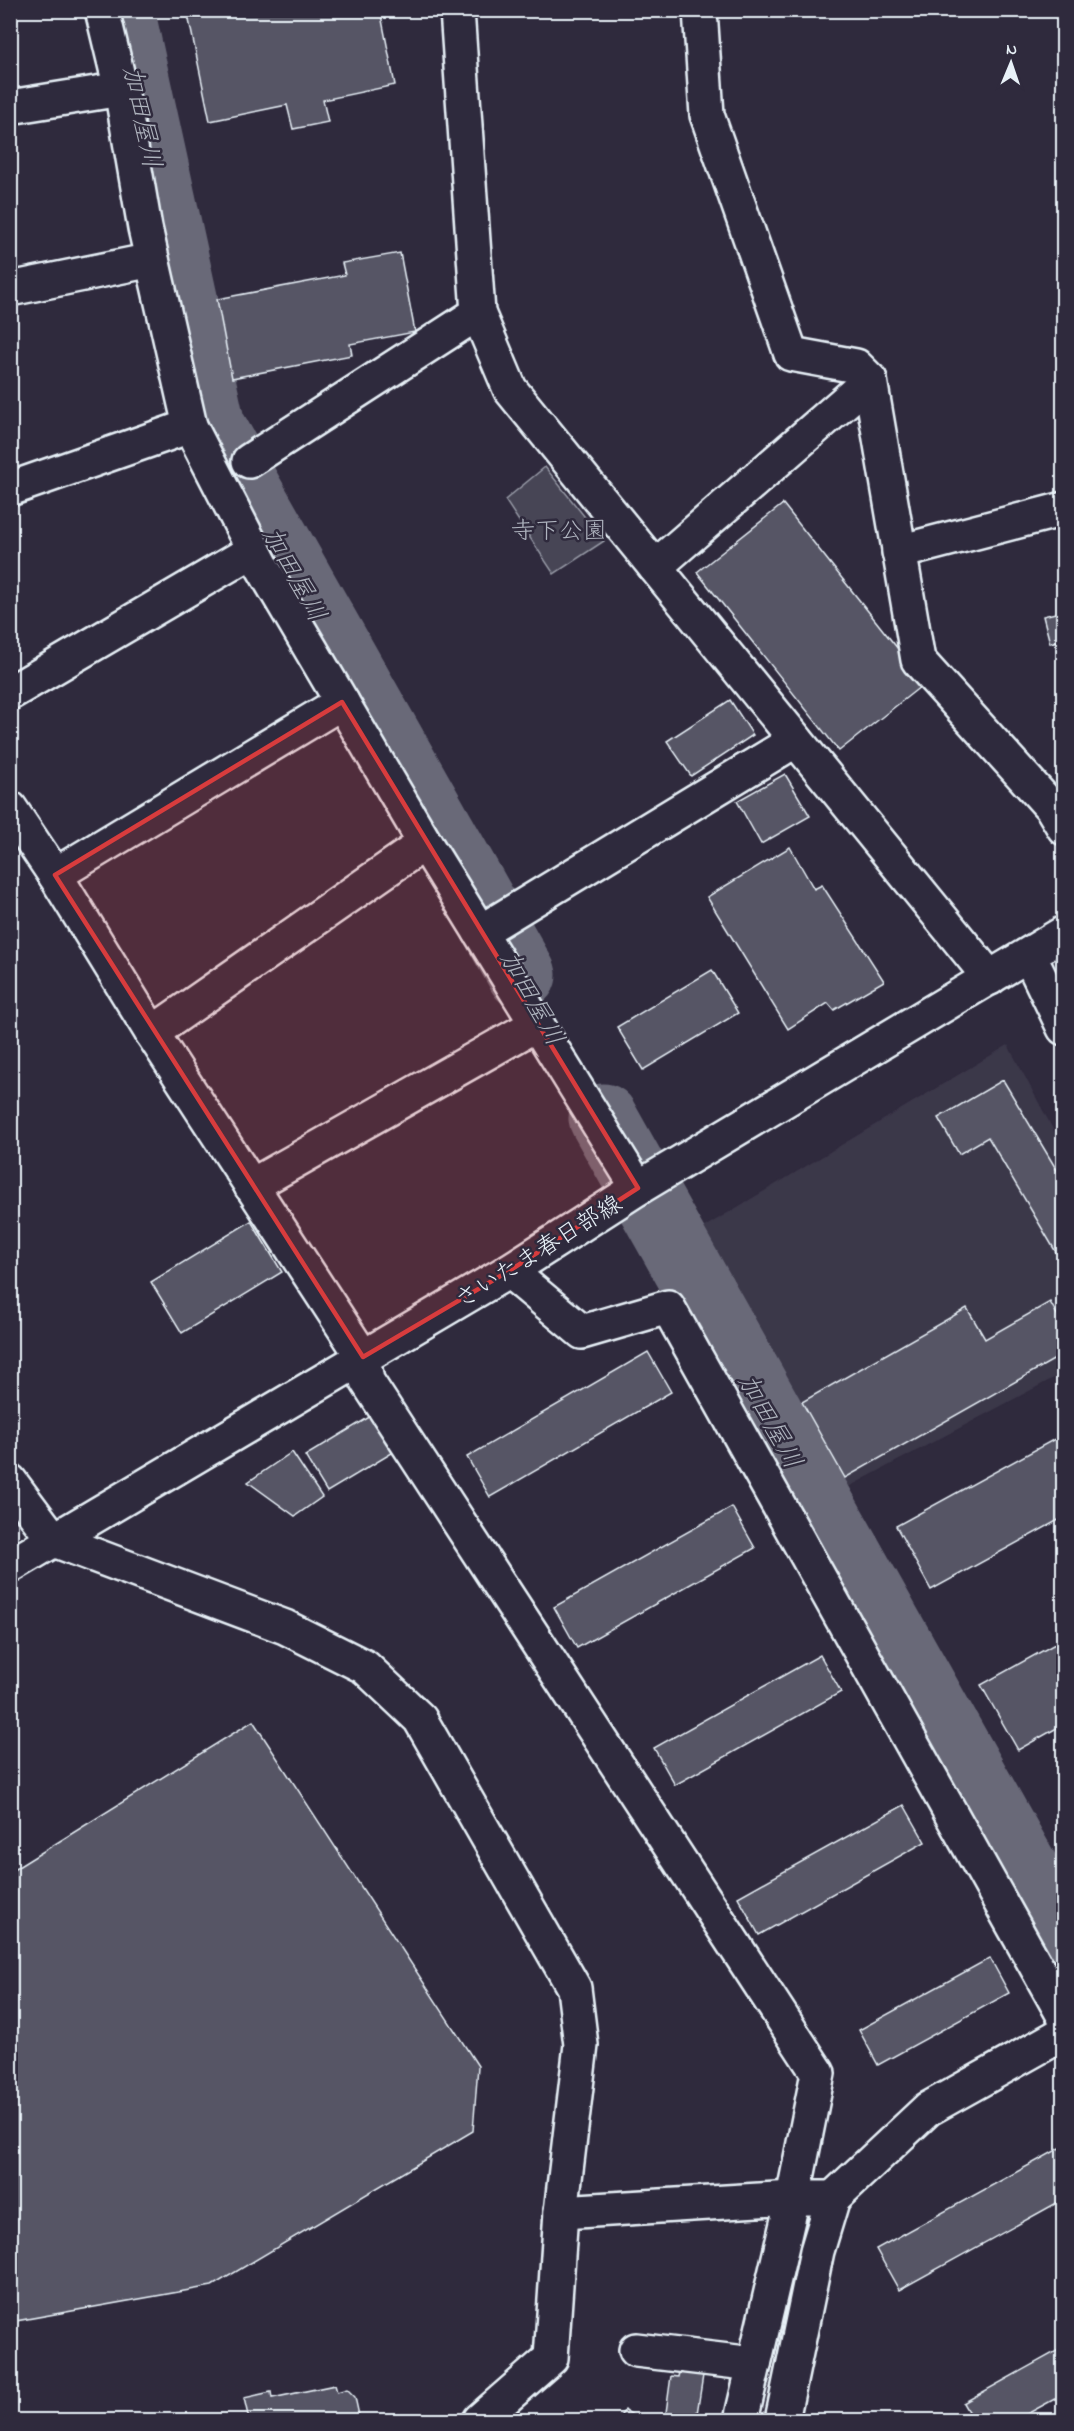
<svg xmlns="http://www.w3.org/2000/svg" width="1074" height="2431" font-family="'Indie Flower','Klee One',sans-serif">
<rect width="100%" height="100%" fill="#2f2a3d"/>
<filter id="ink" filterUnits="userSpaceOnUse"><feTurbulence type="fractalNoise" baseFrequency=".0167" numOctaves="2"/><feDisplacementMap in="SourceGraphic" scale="12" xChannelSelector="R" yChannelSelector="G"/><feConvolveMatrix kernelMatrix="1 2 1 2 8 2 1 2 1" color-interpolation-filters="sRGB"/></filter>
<g filter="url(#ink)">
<polygon fill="#3b3749" points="1008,1045 1063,1148 1063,1373 839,1492 696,1232"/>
<polygon fill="#464455" stroke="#979aa6" stroke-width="1.5" points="545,467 604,541 554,574 505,500"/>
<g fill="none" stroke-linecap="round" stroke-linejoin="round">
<g stroke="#696978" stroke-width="69">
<polyline points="120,10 211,426 522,975"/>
<polyline points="603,1118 1064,1940"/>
</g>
</g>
<g fill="#575565" stroke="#e8f1f8" stroke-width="1.5">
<polygon points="210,10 380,10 395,85 323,100 328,122 293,129 287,105 210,121 188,15"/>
<polygon points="400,253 415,332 350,344 352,355 232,378 217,299 345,275 342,263"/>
<polygon points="783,504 925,683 839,751 697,572"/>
<polygon points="1064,611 1064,645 1062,640 1050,643 1043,616"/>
<polygon points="730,700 753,735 691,776 667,741"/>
<polygon points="785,774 810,816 761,844 737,801"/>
<polygon points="790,847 814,889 822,885 884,981 834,1010 828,1003 788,1029 707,897"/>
<polygon points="712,970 738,1013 643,1070 617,1027"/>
<polygon points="1003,1080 1064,1182 1063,1264 988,1137 959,1154 938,1118"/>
<polygon points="251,1221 282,1272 182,1333 151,1282"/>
<polygon points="1050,1302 1064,1327 1064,1354 845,1478 802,1402 967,1308 985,1339"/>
<polygon points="648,1352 671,1392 490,1497 467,1457"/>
<polygon points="376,1413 397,1450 327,1492 305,1456"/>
<polygon points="1064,1434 1064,1517 931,1590 896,1526"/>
<polygon points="292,1452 322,1497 295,1516 248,1482"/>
<polygon points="732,1507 755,1548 577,1648 554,1607"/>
<polygon points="1064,1639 1064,1724 1018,1750 981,1685"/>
<polygon points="820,1655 841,1692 675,1785 654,1748"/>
<polygon points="253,1721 478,2066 473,2131 212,2286 10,2322 10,1872"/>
<polygon points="904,1805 925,1842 759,1935 738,1897"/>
<polygon points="990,1958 1009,1993 878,2065 859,2030"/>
<polygon points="1064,2146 1064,2199 899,2290 876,2249"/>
<polygon points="1064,2347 1064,2394 1016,2420 973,2420 963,2403"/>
<polygon points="680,2367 704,2369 696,2420 665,2420 671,2376 678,2377"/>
<polygon points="335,2385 337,2392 347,2389 355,2397 360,2420 249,2420 244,2398 271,2392 272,2398"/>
<polygon points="625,2410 640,2420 617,2420"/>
</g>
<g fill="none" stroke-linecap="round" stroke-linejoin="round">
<g stroke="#e8f1f8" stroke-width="38">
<g id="minor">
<polyline points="102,10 121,89 145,228 190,426 263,568 425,843 638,1188"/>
<polyline points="700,10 707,115 791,354 856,366 870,380 918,660 1052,808 1064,828"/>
<polyline points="10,107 121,89"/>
<polyline points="10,289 152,260"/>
<polyline points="249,461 478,313"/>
<polyline points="10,489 190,426"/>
<polyline points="899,552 1064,509"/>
<polyline points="655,567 870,380"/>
<polyline points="10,693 254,550"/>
<polyline points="10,808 55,875 152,1033 363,1357 367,1381 818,2073 793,2198 741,2420"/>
<polyline points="55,875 342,702"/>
<polyline points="480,932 796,740"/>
<polyline points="152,1033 425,843"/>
<polyline points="251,1186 537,1024"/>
<polyline points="509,1271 582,1332 668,1307 1064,2016"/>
<polyline points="10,1481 54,1540 285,1627 365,1667 420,1719 574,1988 581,2045 561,2212 551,2358 480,2420"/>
<polyline points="833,2198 928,2109 1064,2033"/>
<polyline points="561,2212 793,2198 833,2198 817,2251 782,2420"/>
<polyline points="636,2350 754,2364"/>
</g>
</g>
<g stroke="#e8f1f8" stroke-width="38">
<g id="tertiary">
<polyline points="457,10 478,313 510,389 990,978"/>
<polyline points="1029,955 1064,1028"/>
</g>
</g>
<g stroke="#e8f1f8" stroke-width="38">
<polyline id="primary" points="10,1566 509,1271 638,1188 1064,933"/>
</g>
<use href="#minor" stroke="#2f2a3d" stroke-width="33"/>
<use href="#tertiary" stroke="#2f2a3d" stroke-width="33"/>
<use href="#primary" stroke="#2f2a3d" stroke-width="33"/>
</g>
</g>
<path fill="#d83c3d" fill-opacity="0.2" stroke="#d83c3d" stroke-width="4.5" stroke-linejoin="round" d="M342 702 638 1188 509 1271 363 1357 55 875Z"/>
<g text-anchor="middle" stroke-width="5" stroke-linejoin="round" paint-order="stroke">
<g font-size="24" fill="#afb4bf" stroke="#2f2a3d">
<text x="559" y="538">寺下公園</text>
</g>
<g font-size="24" fill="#e8f1f8" stroke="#2f2a3d">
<text transform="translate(538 1251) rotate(-32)" y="8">さいたま春日部線</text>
</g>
<g font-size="26" font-style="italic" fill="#afb4be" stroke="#2f2a3d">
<text transform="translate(143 117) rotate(78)" y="9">加田屋川</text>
<text transform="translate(295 574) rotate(61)" y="9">加田屋川</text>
<text transform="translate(533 998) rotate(61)" y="9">加田屋川</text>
<text transform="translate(771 1421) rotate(61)" y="9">加田屋川</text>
</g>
</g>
<rect width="1074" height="2431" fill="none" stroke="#2f2a3d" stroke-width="36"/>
<rect x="18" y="18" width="1038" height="2395" fill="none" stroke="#e8f1f8" stroke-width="2" filter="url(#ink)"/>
<g transform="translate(1011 63) rotate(2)" stroke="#2f2a3d" stroke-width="4.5" paint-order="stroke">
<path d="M0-4.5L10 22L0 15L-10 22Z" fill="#e8f1f8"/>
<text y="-9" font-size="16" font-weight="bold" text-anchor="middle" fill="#e8f1f8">N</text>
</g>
</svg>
